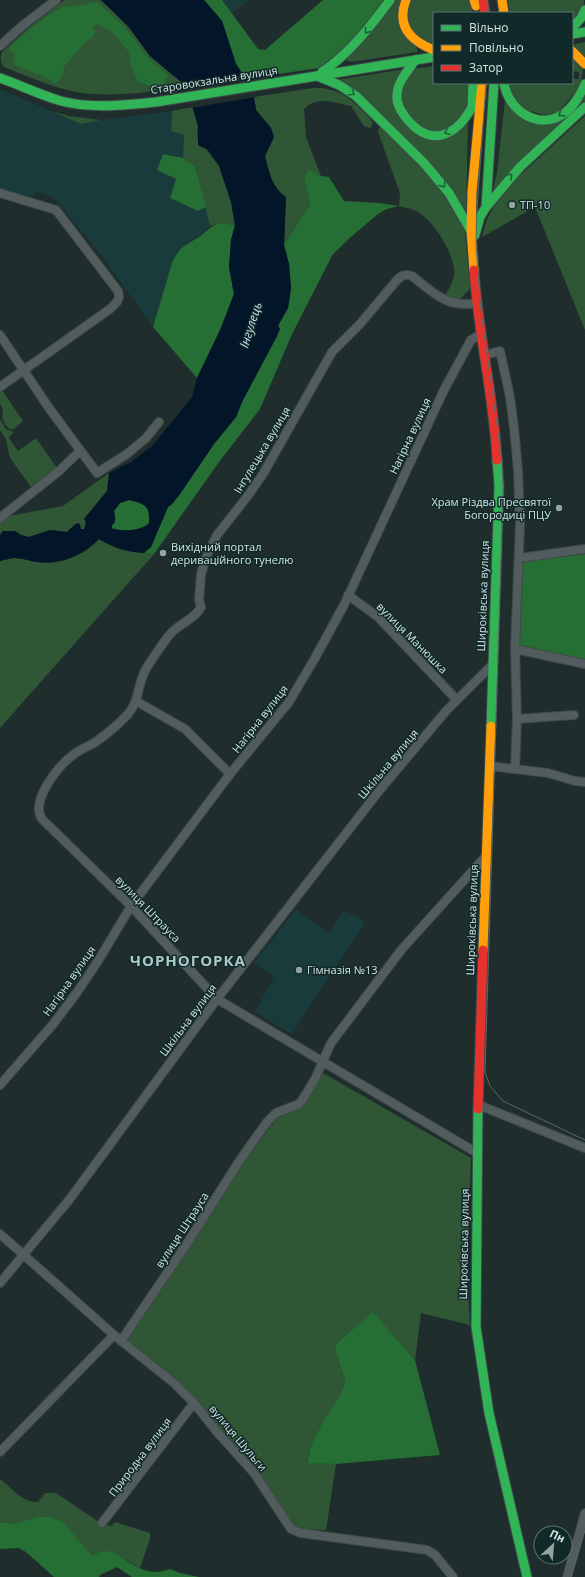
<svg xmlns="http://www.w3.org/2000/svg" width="585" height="1577" font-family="'Open Sans',sans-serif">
<rect width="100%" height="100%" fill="#202d2d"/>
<g fill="#1a3b3b">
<polygon points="222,0 248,0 232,13"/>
<polygon points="0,89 81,124 101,120 172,111 171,131 184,134 183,158 169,154 176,179 170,198 198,211 206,207 210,226 199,236 186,243 177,254 172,263 153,327 101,255 54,198 36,191 34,197 0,189"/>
<polygon points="296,909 329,933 344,910 365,922 292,1034 255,1012 274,977 254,963"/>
</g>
<g fill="#2f5735">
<path d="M64 0H101L128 26 150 56 186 86C151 92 112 98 76 92 51 87 27 76 4 67 0 61 0 58 2 52L27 29Z"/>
<polygon points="393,0 404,0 417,45 417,52 351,62 346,60"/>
<polygon points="409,0 471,0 472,13 434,13 434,46 412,34 406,7"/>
<path d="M508 0H584C585 9 577 16 572 23V13H510Z"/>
<polygon points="585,42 585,59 572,45"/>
<path d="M572 55C575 58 581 62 583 66 585 86 564 106 552 117L519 108 506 83H572V79H579V72L572 71Z"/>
<polygon points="434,66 434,83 469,83 468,109 456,125 430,134 407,116 399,92 412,69"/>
<polygon points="406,69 395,91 421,135 468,119 466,216 451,190 336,80"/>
<path d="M313 88C335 87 346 95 361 109 366 114 371 118 373 124L370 128 364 126 351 106C346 105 342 104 338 103 325 100 314 99 304 109L306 137 321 176 308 169 304 177 310 204 284 245 286 197C272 187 269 172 265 156L274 137 271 128 256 110 254 97Z"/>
<polygon points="585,90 585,104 493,190 497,173 505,100 545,123"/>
<polygon points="193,107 198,126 197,137 219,166 231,202 235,225 220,223 210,226 195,166 183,158 184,135 171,131 172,111"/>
<polygon points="51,111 69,116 101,120 81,124"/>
<polygon points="585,116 585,330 535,207 482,237 487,219 494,206 518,177"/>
<path d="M382 127 436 180 465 231 470 289 458 301 445 296C448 290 453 283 454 276 457 256 432 217 414 210 409 208 403 207 399 206L400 193 378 132 379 128Z"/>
<path d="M2 390 23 421 14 429H10C3 424 1 417 3 409L0 404V391Z"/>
<polygon points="0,419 6,429 12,431 13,433 9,437 9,438 18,451 36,438 59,471 34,491 10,458 6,439 0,430"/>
<polygon points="109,473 107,491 84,519 86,522 84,530 81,529 75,524 67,532 50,530 29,537 21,535 15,531 3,531 0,535 0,520 4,517 63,506"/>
<path d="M99 539C117 550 133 552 154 554L0 728V561C5 560 10 558 15 558 22 558 30 561 37 562 60 565 83 556 99 539Z"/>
<path d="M323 1073 471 1158C469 1214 466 1269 470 1325L421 1313 415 1360 373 1313 334 1346 345 1381 342 1391 321 1425 311 1445 307 1462 336 1464 326 1530 302 1529 293 1526 220 1432 125 1341 244 1162 276 1119 304 1105Z"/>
<path d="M0 1479C13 1488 20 1502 38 1502L45 1493H56L102 1524 112 1526 115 1522 150 1533V1539L140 1568C123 1558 111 1547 92 1556L89 1554 13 1524 0 1522Z"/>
</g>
<g fill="#256e34">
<polygon points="204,0 222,0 258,49 265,50 323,0 387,0 363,33 319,68 272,75 268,73 243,76 236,64 222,21"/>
<path d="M97 2 124 26 149 59 168 75 164 84 149 86 138 82 131 66 129 52 112 32 99 24 93 27 95 32 93 37 86 41 64 67C64 74 61 79 55 83 44 75 28 71 15 65L13 60 15 55 14 52 9 50 10 47 29 30 49 15 63 7 84 5Z"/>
<polygon points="163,154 183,158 195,166 206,207 198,211 170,198 176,179 157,170"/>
<polygon points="308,169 321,176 329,177 344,201 379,203 399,206 387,209 378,214 352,236 333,254 292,334 260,409 219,462 154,554 144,553 151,547 168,507 172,504 180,494 214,444 236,417 243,400 277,336 279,323 288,308 291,288 289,264 284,245 310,204 304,177"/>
<path d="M220 223 235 225 231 240 229 267 234 294 221 328 197 378 153 327 172 263C180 246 184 246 199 237 207 231 210 226 220 223Z"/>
<path d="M129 500C145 504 150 505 149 523 141 531 121 532 112 528V525L115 523 114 511 120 503Z"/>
<polygon points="585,554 585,662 518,647 522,562"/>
<polygon points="373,1312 415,1360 440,1455 336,1464 307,1463 311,1445 321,1425 342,1391 345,1381 334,1346"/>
<path d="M39 1517H51L63 1522 92 1556C96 1554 101 1551 106 1551 111 1551 116 1554 121 1557 138 1567 149 1577 170 1569L180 1573 199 1577H132L117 1567 100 1575 99 1577H54L26 1552 18 1548 0 1549V1522L13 1524Z"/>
</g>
<path fill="#031629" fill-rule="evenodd" d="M101 0H204L222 21 236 64 249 83 254 97 256 110 271 128 274 137 265 156C269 172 272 188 286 197L284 245 289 264 291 288 288 308 278 326 280 329 277 336 243 400 236 417 214 444 180 494 172 504 168 507 151 547 144 553C127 552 113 548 99 539 83 556 60 565 37 562 30 561 22 558 15 558 10 558 5 560 0 561V535L3 531H15L21 535 29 537 50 530 67 532 77 523 80 524 81 529H84L86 522 84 519 107 491 109 473 131 462 152 446 192 397 197 378 221 328 234 294 229 267 231 240 235 225 231 202 219 166 208 150 198 145V126L186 86 150 56 128 26ZM129 500C145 504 150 505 149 523 141 532 123 531 113 529L111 527C116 519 116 521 114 511L120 503Z"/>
<polygon fill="#202d2d" points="245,75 251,82 256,97 191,108 183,86"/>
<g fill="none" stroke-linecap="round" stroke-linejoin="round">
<g stroke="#3e4a4a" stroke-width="10">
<g id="street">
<polyline points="0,46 22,26 56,0"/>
<polyline points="0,193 56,210 118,291 119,297 117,302 110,309 0,387"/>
<path d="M476 303C446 308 434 293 412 276 405 274 402 275 397 280L360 324 332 352 263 474 247 497 217 535 207 555 201 574 199 600 201 607C196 618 181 623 172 632 163 642 155 655 147 667 137 683 140 701 128 714 118 725 106 735 94 743 87 747 79 750 73 755 58 766 30 801 42 819L131 906 217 999 477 1153"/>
<polyline points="0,335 49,408 97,473 127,454 146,438 159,422"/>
<polyline points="485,355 500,351 510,397 514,428 518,470 520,525 515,649 517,719 515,769"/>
<polyline points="0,518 59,471 80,451"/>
<polyline points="520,558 585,549"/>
<polyline points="348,595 378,617 457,700"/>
<polyline points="515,649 585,664"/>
<polyline points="136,701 185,729 230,774"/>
<polyline points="517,719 574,715"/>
<polyline points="490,766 548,773 575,781 585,782"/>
<polyline points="0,1085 54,1023 78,991 98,961 131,906 230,774 289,702 315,658 344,605 444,390 471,340 481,334"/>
<polyline points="479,1105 585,1148"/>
<polyline points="0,1234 114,1335 174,1383 194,1403 217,1432 254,1473 291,1529 301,1533 427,1550 435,1555 453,1577"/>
<polyline points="0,1283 69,1200 217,999 379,791 446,711 492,665"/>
<polyline points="121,1341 186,1245 240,1160 267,1122 276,1113 299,1104 303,1099 315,1079 331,1043 402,949 486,856"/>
<polyline points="0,1452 114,1335"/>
<polyline points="102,1523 194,1403"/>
<polyline points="567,1577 585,1513"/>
</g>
</g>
<g stroke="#3e4a4a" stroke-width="11">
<g id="fast">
<polyline points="572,28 581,18 585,10"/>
<polyline points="572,34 585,32"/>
<path d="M415 60C408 71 397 82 397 95 396 104 401 111 406 118 431 149 457 136 473 105"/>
<path d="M322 72C350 53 370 27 390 0"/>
<polyline points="317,76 339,85 356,96 424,163 449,193 471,231"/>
<path d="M0 78C20 85 40 95 61 101 92 109 124 105 156 102L434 57"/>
<path d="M504 83C508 110 538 131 563 114 574 107 580 95 585 84"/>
<polyline points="472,108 473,83"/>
<polyline points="486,207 520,167 585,107"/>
<polyline points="475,235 480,217 486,207 494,83"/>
<polyline points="491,726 499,486 497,460"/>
<polyline points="478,1109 476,1327 489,1413 527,1577"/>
</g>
</g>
<g stroke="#3e4a4a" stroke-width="11">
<g id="slow">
<path d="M406 0C396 26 411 41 434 50"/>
<polyline points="474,0 476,6"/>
<polyline points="502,0 504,13"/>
<polyline points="572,51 585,64"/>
<polyline points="474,270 471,231 472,192 482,83"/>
<polyline points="483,950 491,726"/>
</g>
</g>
<g stroke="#3e4a4a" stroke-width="11">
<g id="jam">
<polyline points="483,0 485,13"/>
<path d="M474 270C478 334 494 396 497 460"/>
<polyline points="478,1109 483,950"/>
</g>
</g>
<use href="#street" stroke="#525c5c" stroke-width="8"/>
<use href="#fast" stroke="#30b455" stroke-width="9"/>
<use href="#slow" stroke="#ff9f0a" stroke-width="9"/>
<use href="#jam" stroke="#e5322d" stroke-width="9"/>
<g stroke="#5c6868" stroke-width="1">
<polyline points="487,0 489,13"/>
<polyline points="486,83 477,209 476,246 481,312 502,461 503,491 485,1072 490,1086 503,1101 585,1140"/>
<polyline points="571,1577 585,1530"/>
</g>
</g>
<defs><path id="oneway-chevron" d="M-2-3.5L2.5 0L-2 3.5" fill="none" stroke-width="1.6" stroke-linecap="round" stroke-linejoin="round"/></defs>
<g stroke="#1d613b">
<use href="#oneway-chevron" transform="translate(367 31) rotate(128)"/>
<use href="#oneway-chevron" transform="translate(352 93) rotate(35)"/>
<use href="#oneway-chevron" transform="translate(561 114) rotate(147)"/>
<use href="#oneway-chevron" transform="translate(447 132) rotate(158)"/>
<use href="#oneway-chevron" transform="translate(510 176) rotate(-45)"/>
<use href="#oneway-chevron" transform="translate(443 185) rotate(55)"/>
</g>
<g fill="#95a3a3" stroke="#102929" stroke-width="1.5">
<circle cx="512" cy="205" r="4"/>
<circle cx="559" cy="508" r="4"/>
<circle cx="163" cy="553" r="4"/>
<circle cx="299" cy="970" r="4"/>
</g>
<g text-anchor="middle" stroke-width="3" stroke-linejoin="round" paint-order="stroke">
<g font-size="11" fill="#d4e2e2" stroke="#102929">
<text transform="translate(214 80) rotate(-9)" y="4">Старовокзальна вулиця</text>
<text transform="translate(410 436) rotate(-65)" y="4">Нагірна вулиця</text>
<text transform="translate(262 450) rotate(-59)" y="4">Інгулецька вулиця</text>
<text transform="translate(483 596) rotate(-88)" y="4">Широківська вулиця</text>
<text transform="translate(412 638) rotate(45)" y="4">вулиця Манюшка</text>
<text transform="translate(260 719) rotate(-52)" y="4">Нагірна вулиця</text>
<text transform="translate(388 764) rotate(-50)" y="4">Шкільна вулиця</text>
<text transform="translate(148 909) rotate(46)" y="4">вулиця Штрауса</text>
<text transform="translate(472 920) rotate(-88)" y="4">Широківська вулиця</text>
<text transform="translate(69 981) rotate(-55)" y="4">Нагірна вулиця</text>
<text transform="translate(188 1020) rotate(-53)" y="4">Шкільна вулиця</text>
<text transform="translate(182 1230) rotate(-57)" y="4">вулиця Штрауса</text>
<text transform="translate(464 1244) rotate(-89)" y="4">Широківська вулиця</text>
<text transform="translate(238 1438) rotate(50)" y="4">вулиця Шульги</text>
<text transform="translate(140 1457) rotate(-53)" y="4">Природна вулиця</text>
</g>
<g font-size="11" fill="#d4e2e2" stroke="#102929" text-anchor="start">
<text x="520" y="209">ТП-10</text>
<text x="551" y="506" text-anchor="end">Храм Різдва Пресвятої<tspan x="551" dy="13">Богородиці ПЦУ</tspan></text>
<text x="171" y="551">Вихідний портал<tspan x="171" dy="13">дериваційного тунелю</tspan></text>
<text x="307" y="974">Гімназія №13</text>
</g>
<g font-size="12" font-style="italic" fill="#ccdef1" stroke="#102929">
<text transform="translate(251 325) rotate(-72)" y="4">Інгулець</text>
</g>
<g font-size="15" font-weight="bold" letter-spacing="1" fill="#adcaca" stroke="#102929">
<text x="188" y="966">ЧОРНОГОРКА</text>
</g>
</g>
<rect x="433" y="12" width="140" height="72" fill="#102929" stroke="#5e7373"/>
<rect x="441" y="25" width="20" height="6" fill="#30b455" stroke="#5e7373"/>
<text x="469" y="32" font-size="12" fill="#d4e2e2">Вільно</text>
<rect x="441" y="45" width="20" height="6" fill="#ff9f0a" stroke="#5e7373"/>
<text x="469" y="52" font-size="12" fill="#d4e2e2">Повільно</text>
<rect x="441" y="65" width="20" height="6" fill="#e5322d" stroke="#5e7373"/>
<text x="469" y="72" font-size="12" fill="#d4e2e2">Затор</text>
<g transform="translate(553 1545) rotate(26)"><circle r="19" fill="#102929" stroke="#5e7373"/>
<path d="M0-3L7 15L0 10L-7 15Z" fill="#95a3a3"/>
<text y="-6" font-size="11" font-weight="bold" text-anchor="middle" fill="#d4e2e2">Пн</text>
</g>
</svg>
